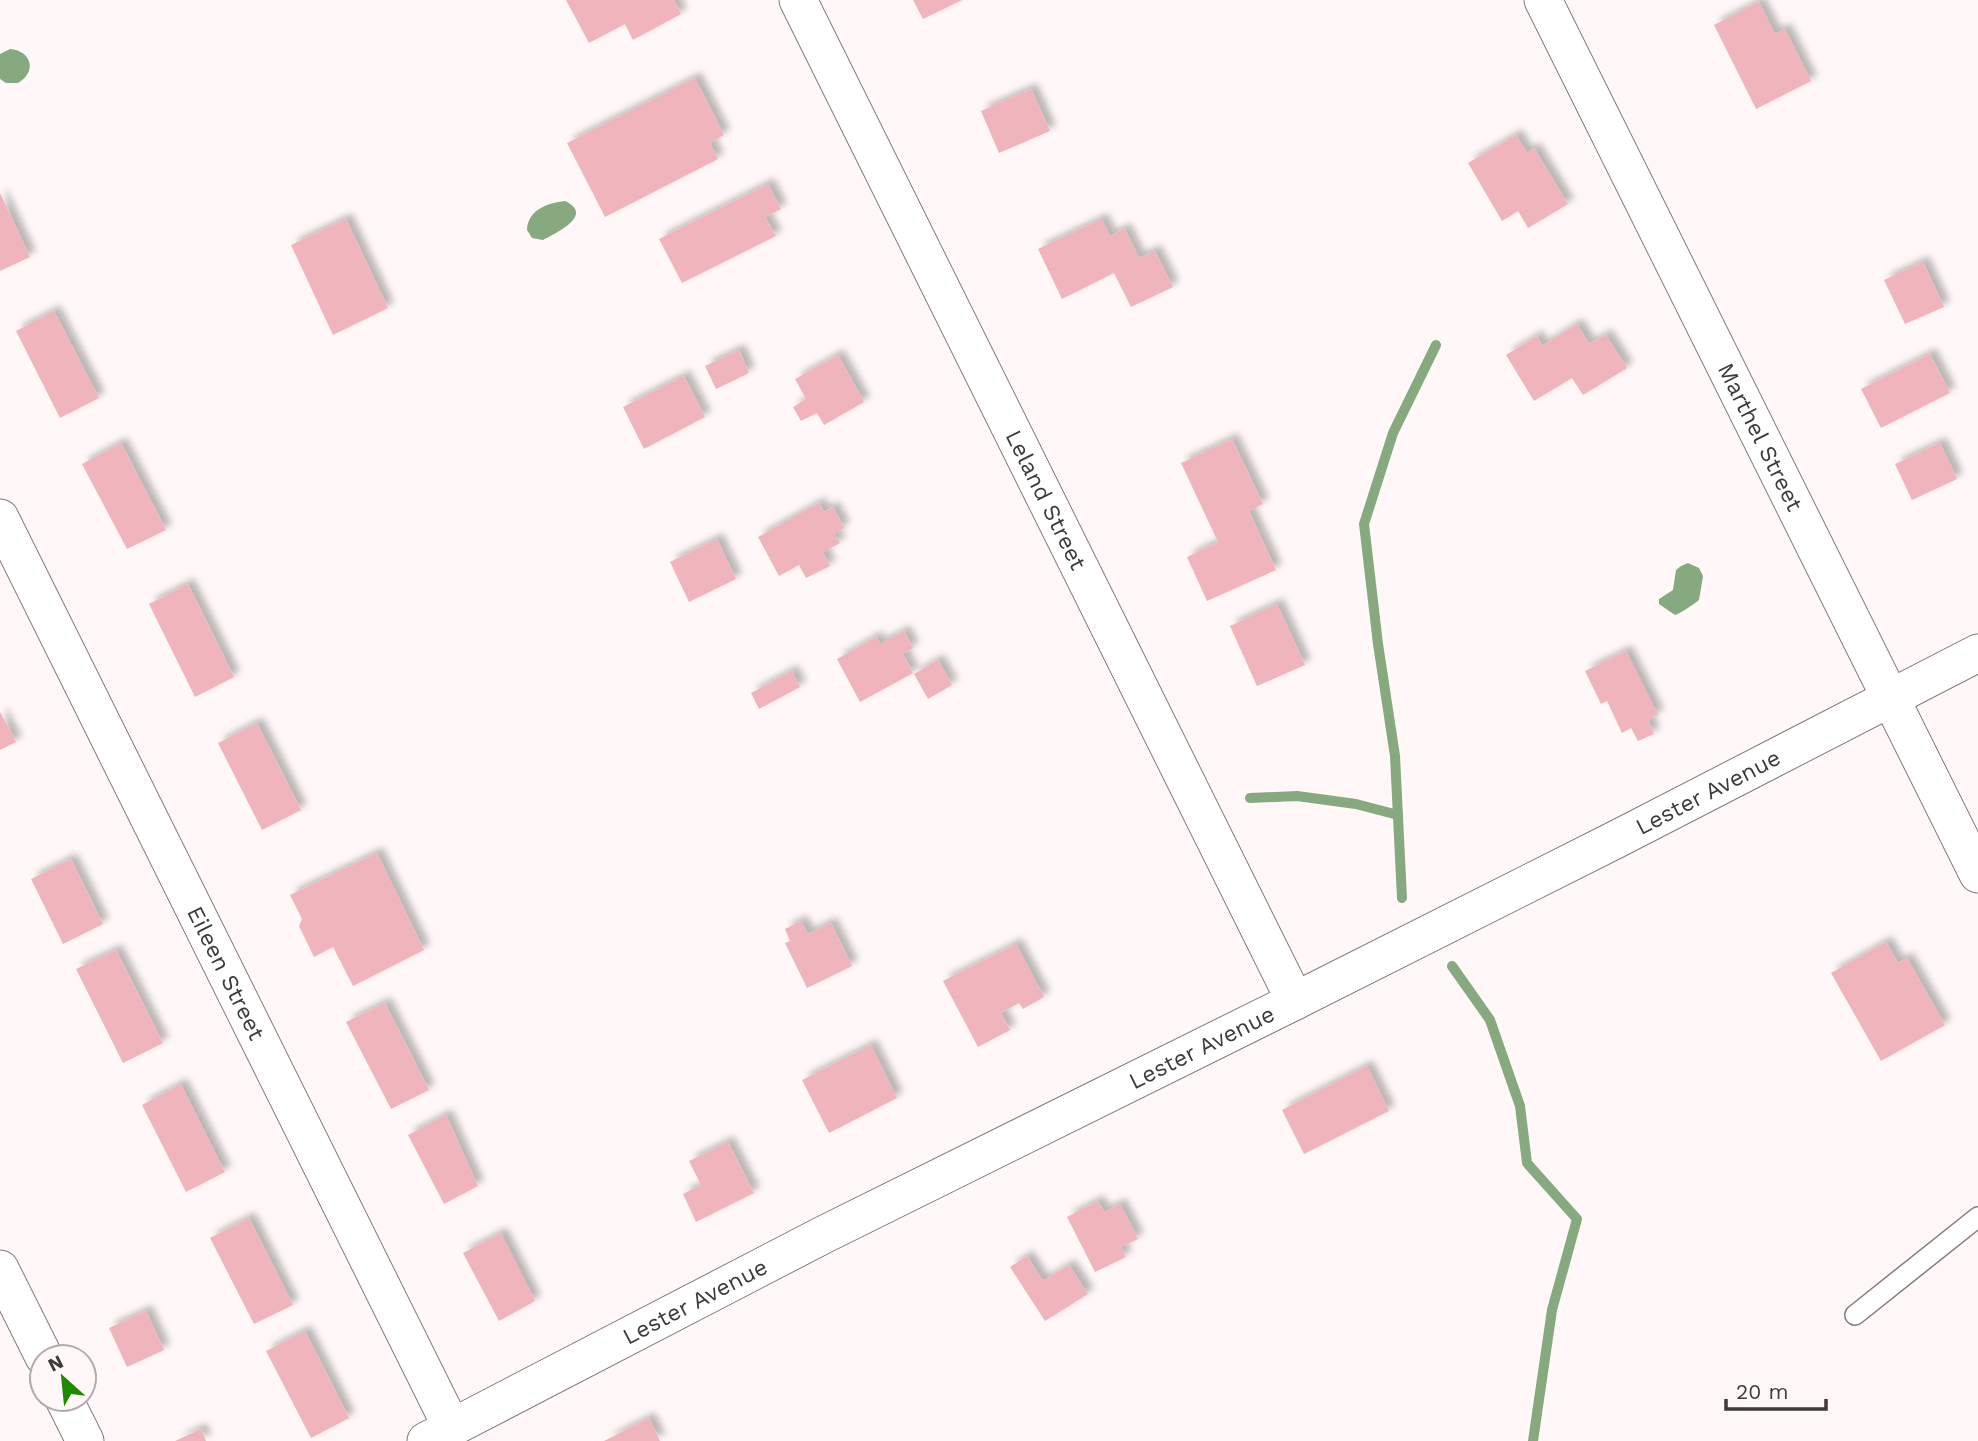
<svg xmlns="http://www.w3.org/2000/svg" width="1978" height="1441" font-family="'Work Sans',sans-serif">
<defs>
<filter id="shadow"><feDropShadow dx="6" dy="-6" stdDeviation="3.5" flood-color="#0004"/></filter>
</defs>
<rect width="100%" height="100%" fill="#fff7f8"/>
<g fill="#86a980">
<path d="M10 49C32 51 37 72 18 83H6L0 79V54Z"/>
<path d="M565 201C595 215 556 233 543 240L532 238 527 230C528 210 547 203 565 201Z"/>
<path d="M1688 563 1699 568 1703 576 1699 600C1694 604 1681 613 1675 615L1659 604V599L1673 590 1676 570 1681 566Z"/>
</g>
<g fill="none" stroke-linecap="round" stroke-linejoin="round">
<g stroke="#86a980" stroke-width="10">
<polyline points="1250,798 1297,796 1356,804 1398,815"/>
<polyline points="1402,898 1395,756 1378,644 1364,524 1393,433 1436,345"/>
<polyline points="1452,966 1490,1020 1520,1106 1527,1163 1577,1219 1552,1310 1533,1441"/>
</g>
</g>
<g fill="#efb4bc" filter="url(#shadow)">
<polygon points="566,0 674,0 681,14 633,40 625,24 589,43"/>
<polygon points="913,0 962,0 923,19"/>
<polygon points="1759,2 1775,34 1785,29 1811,81 1756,109 1714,25"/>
<polygon points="695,78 724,135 710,143 718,159 605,217 567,143"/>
<polygon points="1031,89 1050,131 999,153 981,111"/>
<polygon points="1516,135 1527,153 1534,148 1568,204 1528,228 1518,211 1502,221 1468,163"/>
<polygon points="768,184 781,209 765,217 776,236 682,283 659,239"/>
<polygon points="0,193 30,257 0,271"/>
<polygon points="346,219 388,308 333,335 291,245"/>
<polygon points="1102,219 1110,236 1125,229 1139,258 1155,251 1173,287 1131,307 1114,273 1062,299 1038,249"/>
<polygon points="1923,262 1944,307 1905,324 1884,280"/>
<polygon points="54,311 99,398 60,418 16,331"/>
<polygon points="1577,324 1589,344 1606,335 1627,368 1583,395 1572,378 1534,401 1506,355 1537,336 1542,346"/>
<polygon points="739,350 749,373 716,389 705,366"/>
<polygon points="1930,354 1950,393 1881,428 1861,389"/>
<polygon points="838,355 864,402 824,425 817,413 801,421 793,407 806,399 795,379"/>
<polygon points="684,376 705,417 644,449 623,407"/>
<polygon points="1232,439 1263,504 1249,511 1276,570 1207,601 1187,557 1218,542 1181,463"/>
<polygon points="121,443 166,530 127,549 82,464"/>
<polygon points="1940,443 1957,479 1912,500 1895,464"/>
<polygon points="819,503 824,512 833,507 844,528 834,534 840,543 823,552 830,566 806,578 799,565 779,576 758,537"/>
<polygon points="717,539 736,579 689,602 670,562"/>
<polygon points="188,584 234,677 195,697 149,604"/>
<polygon points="1277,604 1305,665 1257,686 1230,626"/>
<polygon points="904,631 913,648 903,654 913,673 860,702 837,659 876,637 880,644"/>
<polygon points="1626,651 1658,715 1648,720 1654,734 1638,741 1631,728 1622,733 1607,701 1601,704 1585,671"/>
<polygon points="938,660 952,685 928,699 914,674"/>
<polygon points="792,671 800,687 759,709 751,693"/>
<polygon points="0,712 16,742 0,750"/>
<polygon points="257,723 301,810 262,830 218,743"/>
<polygon points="377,853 424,950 353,986 333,947 314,957 299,926 302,919 290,895"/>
<polygon points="71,859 103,924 63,944 31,879"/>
<polygon points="801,921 808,934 831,923 852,966 807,988 785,943 790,941 785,929"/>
<polygon points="1886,942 1898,963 1907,958 1945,1025 1881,1061 1831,973"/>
<polygon points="1016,944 1044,997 1023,1009 1019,1003 1001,1013 1010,1030 978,1047 943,981"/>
<polygon points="116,950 163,1043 123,1063 76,969"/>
<polygon points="385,1003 429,1090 391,1109 346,1022"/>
<polygon points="871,1045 897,1098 829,1133 802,1080"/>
<polygon points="1367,1066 1389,1111 1304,1154 1282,1110"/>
<polygon points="181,1084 225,1172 186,1192 142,1105"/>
<polygon points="446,1115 478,1186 444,1204 408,1135"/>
<polygon points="728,1142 754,1193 696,1222 683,1194 701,1185 689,1161"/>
<polygon points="1098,1201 1104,1212 1120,1204 1138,1239 1121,1247 1126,1257 1095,1272 1067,1217"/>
<polygon points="249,1218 293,1305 254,1324 210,1238"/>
<polygon points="501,1233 535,1301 499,1321 463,1253"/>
<polygon points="1027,1256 1043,1281 1069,1265 1088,1294 1045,1321 1010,1267"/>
<polygon points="146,1311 164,1350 127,1367 109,1328"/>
<polygon points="305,1331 349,1418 311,1438 266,1351"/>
<polygon points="649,1418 660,1441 604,1441"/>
<polygon points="201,1429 206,1441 175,1441"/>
</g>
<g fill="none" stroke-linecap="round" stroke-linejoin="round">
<g stroke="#857a7b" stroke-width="22">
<polyline id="service" points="1855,1315 1978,1217"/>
</g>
<g stroke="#857a7b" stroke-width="39">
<g id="minor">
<path id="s1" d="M798 0 1295 1001"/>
<path id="s2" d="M1543 0 1978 874"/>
<path id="s3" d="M0 518 452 1428"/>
<polyline points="0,1269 44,1357"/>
<polyline points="64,1399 85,1441"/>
<path id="s4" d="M426 1441 823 1235 1295 1001 1615 840 1978 653"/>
</g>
</g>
<use href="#service" stroke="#fff" stroke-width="19"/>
<use href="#minor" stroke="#fff" stroke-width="37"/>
</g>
<g text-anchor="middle" stroke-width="6" stroke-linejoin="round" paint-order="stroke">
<g font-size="23" fill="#3e393a" stroke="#fff7f8">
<text dy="8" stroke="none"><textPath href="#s2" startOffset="488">Marthel Street</textPath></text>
<text dy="8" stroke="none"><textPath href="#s1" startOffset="558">Leland Street</textPath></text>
<text dy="8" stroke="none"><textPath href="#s4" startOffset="1437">Lester Avenue</textPath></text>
<text dy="8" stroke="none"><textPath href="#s3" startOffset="508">Eileen Street</textPath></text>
<text dy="8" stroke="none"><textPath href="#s4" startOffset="870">Lester Avenue</textPath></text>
<text dy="8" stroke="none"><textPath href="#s4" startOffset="303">Lester Avenue</textPath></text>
</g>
</g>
<g transform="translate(63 1378) rotate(333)"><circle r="33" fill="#fff7f8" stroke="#b2abac" stroke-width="2"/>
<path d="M0-5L12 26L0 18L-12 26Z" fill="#1f8902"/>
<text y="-10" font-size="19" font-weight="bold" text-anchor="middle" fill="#3e393a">N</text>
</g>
<path d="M1726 1399v10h100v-10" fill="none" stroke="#3e393a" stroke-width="3.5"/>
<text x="1736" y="1399" font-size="21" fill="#3e393a" stroke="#fff7f8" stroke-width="5" paint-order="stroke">20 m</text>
</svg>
